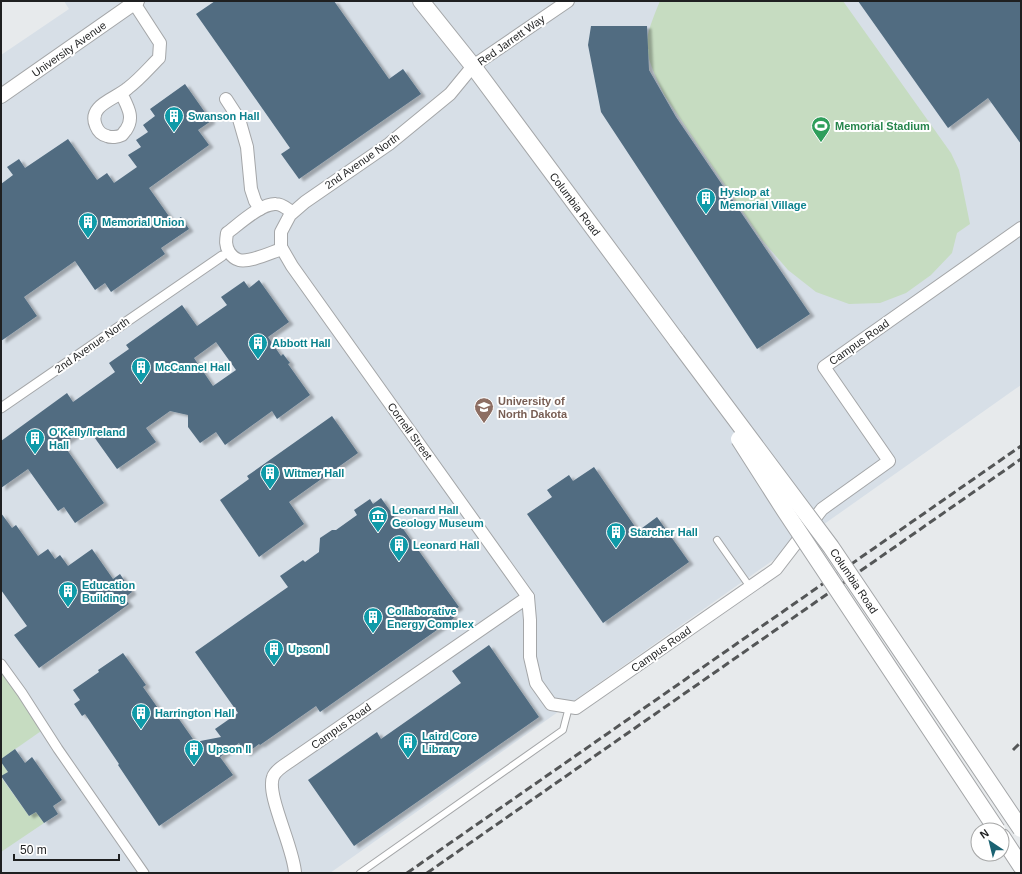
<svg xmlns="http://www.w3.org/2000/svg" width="1022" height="874" font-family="Arial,sans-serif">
<defs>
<filter id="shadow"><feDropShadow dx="4.5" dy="2.5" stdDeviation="1" flood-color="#0004"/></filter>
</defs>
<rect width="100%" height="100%" fill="#e7eaec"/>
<polygon fill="#d7dfe7" points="64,1 1021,1 1021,385 330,873 1,873 1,55 69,9"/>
<g fill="#c6dcc1">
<path d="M660 1H843L951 153 959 170 970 224 957 233 952 253 931 275 906 293 880 303 849 304 816 292 788 270 762 240 665 96C658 82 645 57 647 40 649 27 655 13 660 1Z"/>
<polygon points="1,664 44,729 1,759"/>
<polygon points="1,762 8,772 1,777 29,816 36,812 44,823 1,852"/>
</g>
<g fill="#516c81" fill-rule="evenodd" filter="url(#shadow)">
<polygon points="215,1 334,1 389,79 403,69 421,94 299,179 281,154 290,148 196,14"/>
<polygon points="858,1 1021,1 1021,144 988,98 948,128"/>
<polygon points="591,26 647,26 649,70 676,117 810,314 757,349 601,112 588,45"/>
<polygon points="185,84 211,121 198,130 209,145 149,188 173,222 181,217 189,229 161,248 165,254 111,292 105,283 95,290 75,261 24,297 37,316 1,341 1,184 13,175 7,167 19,159 25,168 68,139 97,180 107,173 114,183 137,167 128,155 141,147 136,140 148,132 143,125 155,116 150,109"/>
<path d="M259 280 289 322 268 337 281 356 283 354 290 363 288 364 310 395 277 419 272 411 225 445 216 432 200 443 188 427V415L170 411 146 428 156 442 117 469 87 427 63 444 104 503 75 523 64 507 58 511 28 469 1 488V441L67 393 73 402 115 372 109 363 129 349 126 345 182 305 197 326 227 305 221 297 244 281 249 288ZM216 342 236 370 213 386 194 358Z"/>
<polygon points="332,416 358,453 289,502 304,524 259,557 220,500 249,479 247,476"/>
<polygon points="594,467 638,531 657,517 689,562 603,623 527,514 552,497 547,490 569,475 573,481"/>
<polygon points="381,498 459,607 451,612 454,618 320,712 316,706 260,745 259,744 246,754 239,743 220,757 233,775 159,826 118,765 119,764 85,714 82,716 74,704 80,700 73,690 99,672 98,670 123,653 146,685 143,687 165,718 174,712 195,742 221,737 215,729 238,713 195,652 288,587 280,576 303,560 305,562 319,552 320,538 332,530 336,530 357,515 354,510 370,499 373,504"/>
<polygon points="1,513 12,528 16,525 38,556 48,549 55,559 60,555 68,566 92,549 113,579 120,574 132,592 124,598 129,604 39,668 14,635 27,626 1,590"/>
<polygon points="489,645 539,717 354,846 308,780 377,732 381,739 461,683 452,671"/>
<polygon points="15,749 25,763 32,757 62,800 53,806 58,814 44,823 36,812 29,816 1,776 8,772 1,762 1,759"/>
</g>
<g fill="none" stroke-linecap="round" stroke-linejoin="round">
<g stroke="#a4a6a8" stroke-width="8">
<g id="service">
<polyline points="717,540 750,587"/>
<polyline points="360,873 563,730 569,707"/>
</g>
</g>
<g stroke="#a4a6a8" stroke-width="11">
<g id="pedestrian">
<polyline points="1,408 222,256"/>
<polyline points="1,664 22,693 58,749 144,873"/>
</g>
</g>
<g stroke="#a4a6a8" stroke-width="14">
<g id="minor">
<polyline points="568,1 473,66 450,94 389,144 305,202 290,215 281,232 281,247 292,266 528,597 530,620 530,657 536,683 551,704 576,708 776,569 822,509 889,461 824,367 1021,228"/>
<path d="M121 93C127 106 135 117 126 130 125 131 122 135 122 135 118 137 111 138 107 136 102 135 98 131 96 126 87 105 116 99 128 88 140 79 149 68 159 58L160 43 134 3"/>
<polyline points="226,99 239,119 247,147 251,189 255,201 260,209"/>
<path d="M282 249C272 252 249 263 239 260 235 259 231 255 229 252 225 245 226 240 227 233 238 225 261 203 276 204 282 204 287 209 292 212"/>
<path d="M295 873C294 848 266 795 273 777 275 771 283 766 289 762L528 597"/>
</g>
</g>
<g stroke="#a4a6a8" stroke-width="16">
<polyline id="tertiary" points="1,96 137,1"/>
</g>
<g stroke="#a4a6a8" stroke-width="18">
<g id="secondary">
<polyline points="421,1 473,66 677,341"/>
<polyline points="1002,837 1021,866"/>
</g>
</g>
<use href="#service" stroke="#fff" stroke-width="6"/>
<use href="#pedestrian" stroke="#fff" stroke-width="9"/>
<use href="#minor" stroke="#fff" stroke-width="12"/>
<use href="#tertiary" stroke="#fff" stroke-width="14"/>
<use href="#secondary" stroke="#fff" stroke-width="16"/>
<g stroke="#545657" stroke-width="3" stroke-dasharray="8 4" stroke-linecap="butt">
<polyline points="1013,750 1021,742"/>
<polyline points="407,873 1021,446"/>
<polyline points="427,873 1021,459"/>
</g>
<g stroke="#a4a6a8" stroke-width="18" stroke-linecap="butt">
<g id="secondary-bridge">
<polyline points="677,341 831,547 1021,829"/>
<polyline points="739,439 785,511 997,830"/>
</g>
</g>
<use href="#secondary-bridge" stroke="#fff" stroke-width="16"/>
</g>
<defs>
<g id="building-pin" transform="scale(1)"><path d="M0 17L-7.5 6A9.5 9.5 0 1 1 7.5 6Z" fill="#0f9aa8" stroke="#fff"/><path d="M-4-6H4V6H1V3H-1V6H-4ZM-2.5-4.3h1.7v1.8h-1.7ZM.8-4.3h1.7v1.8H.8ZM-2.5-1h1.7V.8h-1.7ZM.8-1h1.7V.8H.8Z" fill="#fff"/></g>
<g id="stadium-pin" transform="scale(1)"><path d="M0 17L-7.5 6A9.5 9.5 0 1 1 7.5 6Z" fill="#2e9e5b" stroke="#fff"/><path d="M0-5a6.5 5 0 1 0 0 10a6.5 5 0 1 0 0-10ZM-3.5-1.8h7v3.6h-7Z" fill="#fff"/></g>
<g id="university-pin" transform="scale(1)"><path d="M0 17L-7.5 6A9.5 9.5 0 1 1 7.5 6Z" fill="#8d6e63" stroke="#fff"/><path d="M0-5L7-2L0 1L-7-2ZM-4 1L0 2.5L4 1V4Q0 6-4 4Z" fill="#fff"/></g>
<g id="museum-pin" transform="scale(1)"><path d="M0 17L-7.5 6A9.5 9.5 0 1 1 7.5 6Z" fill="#0f9aa8" stroke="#fff"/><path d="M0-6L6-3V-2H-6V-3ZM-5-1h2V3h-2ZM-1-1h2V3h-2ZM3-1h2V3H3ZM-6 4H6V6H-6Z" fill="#fff"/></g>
</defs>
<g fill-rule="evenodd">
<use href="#building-pin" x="174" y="116"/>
<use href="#stadium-pin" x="821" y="126"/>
<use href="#building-pin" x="706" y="198"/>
<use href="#building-pin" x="88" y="222"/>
<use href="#building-pin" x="258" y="343"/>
<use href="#building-pin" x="141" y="367"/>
<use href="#university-pin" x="484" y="407"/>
<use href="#building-pin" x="35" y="438"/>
<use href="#building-pin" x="270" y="473"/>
<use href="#museum-pin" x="378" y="516"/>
<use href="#building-pin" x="616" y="532"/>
<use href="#building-pin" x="399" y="545"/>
<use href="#building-pin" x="68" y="591"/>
<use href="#building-pin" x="373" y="617"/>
<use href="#building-pin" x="274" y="649"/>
<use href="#building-pin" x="141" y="713"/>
<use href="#building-pin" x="408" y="742"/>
<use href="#building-pin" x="194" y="749"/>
</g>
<g text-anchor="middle" stroke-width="4" stroke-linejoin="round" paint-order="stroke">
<g font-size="11" fill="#1f2021" stroke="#fff">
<text transform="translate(511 40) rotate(-35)" y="4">Red Jarrett Way</text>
<text transform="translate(69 49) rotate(-35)" y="4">University Avenue</text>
<text transform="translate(362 161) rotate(-35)" y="4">2nd Avenue North</text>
<text transform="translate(575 204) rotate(53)" y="4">Columbia Road</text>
<text transform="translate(859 342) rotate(-35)" y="4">Campus Road</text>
<text transform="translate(92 345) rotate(-35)" y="4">2nd Avenue North</text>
<text transform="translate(410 431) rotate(54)" y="4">Cornell Street</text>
<text transform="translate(854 581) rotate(56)" y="4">Columbia Road</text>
<text transform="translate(661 649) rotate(-35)" y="4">Campus Road</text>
<text transform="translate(341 726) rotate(-35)" y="4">Campus Road</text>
</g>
<g font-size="11" font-weight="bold" fill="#0d838f" stroke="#fff" text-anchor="start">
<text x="188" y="120">Swanson Hall</text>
<text x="720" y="196">Hyslop at<tspan x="720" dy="13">Memorial Village</tspan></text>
<text x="102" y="226">Memorial Union</text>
<text x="272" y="347">Abbott Hall</text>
<text x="155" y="371">McCannel Hall</text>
<text x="49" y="436">O'Kelly/Ireland<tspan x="49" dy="13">Hall</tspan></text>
<text x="284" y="477">Witmer Hall</text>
<text x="392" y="514">Leonard Hall<tspan x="392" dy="13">Geology Museum</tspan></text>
<text x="630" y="536">Starcher Hall</text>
<text x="413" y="549">Leonard Hall</text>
<text x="82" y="589">Education<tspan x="82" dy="13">Building</tspan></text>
<text x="387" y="615">Collaborative<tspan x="387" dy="13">Energy Complex</tspan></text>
<text x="288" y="653">Upson I</text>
<text x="155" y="717">Harrington Hall</text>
<text x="422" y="740">Laird Core<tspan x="422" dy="13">Library</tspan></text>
<text x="208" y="753">Upson II</text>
</g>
<g font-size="11" font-weight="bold" fill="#27864d" stroke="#fff" text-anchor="start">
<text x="835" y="130">Memorial Stadium</text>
</g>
<g font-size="11" font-weight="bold" fill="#785e54" stroke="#fff" text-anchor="start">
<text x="498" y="405">University of<tspan x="498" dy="13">North Dakota</tspan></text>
</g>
</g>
<rect width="1022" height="874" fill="none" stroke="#1f2021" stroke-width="4"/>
<g transform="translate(990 842) rotate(325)"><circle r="19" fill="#ffffff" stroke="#a5a6a6"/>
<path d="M0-3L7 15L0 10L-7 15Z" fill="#1b6272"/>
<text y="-6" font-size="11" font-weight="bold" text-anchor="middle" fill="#1f2021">N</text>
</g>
<path d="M14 854v6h105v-6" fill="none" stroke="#1f2021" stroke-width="2"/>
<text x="20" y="854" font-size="12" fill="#1f2021" stroke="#ffffff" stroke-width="3" paint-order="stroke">50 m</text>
</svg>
